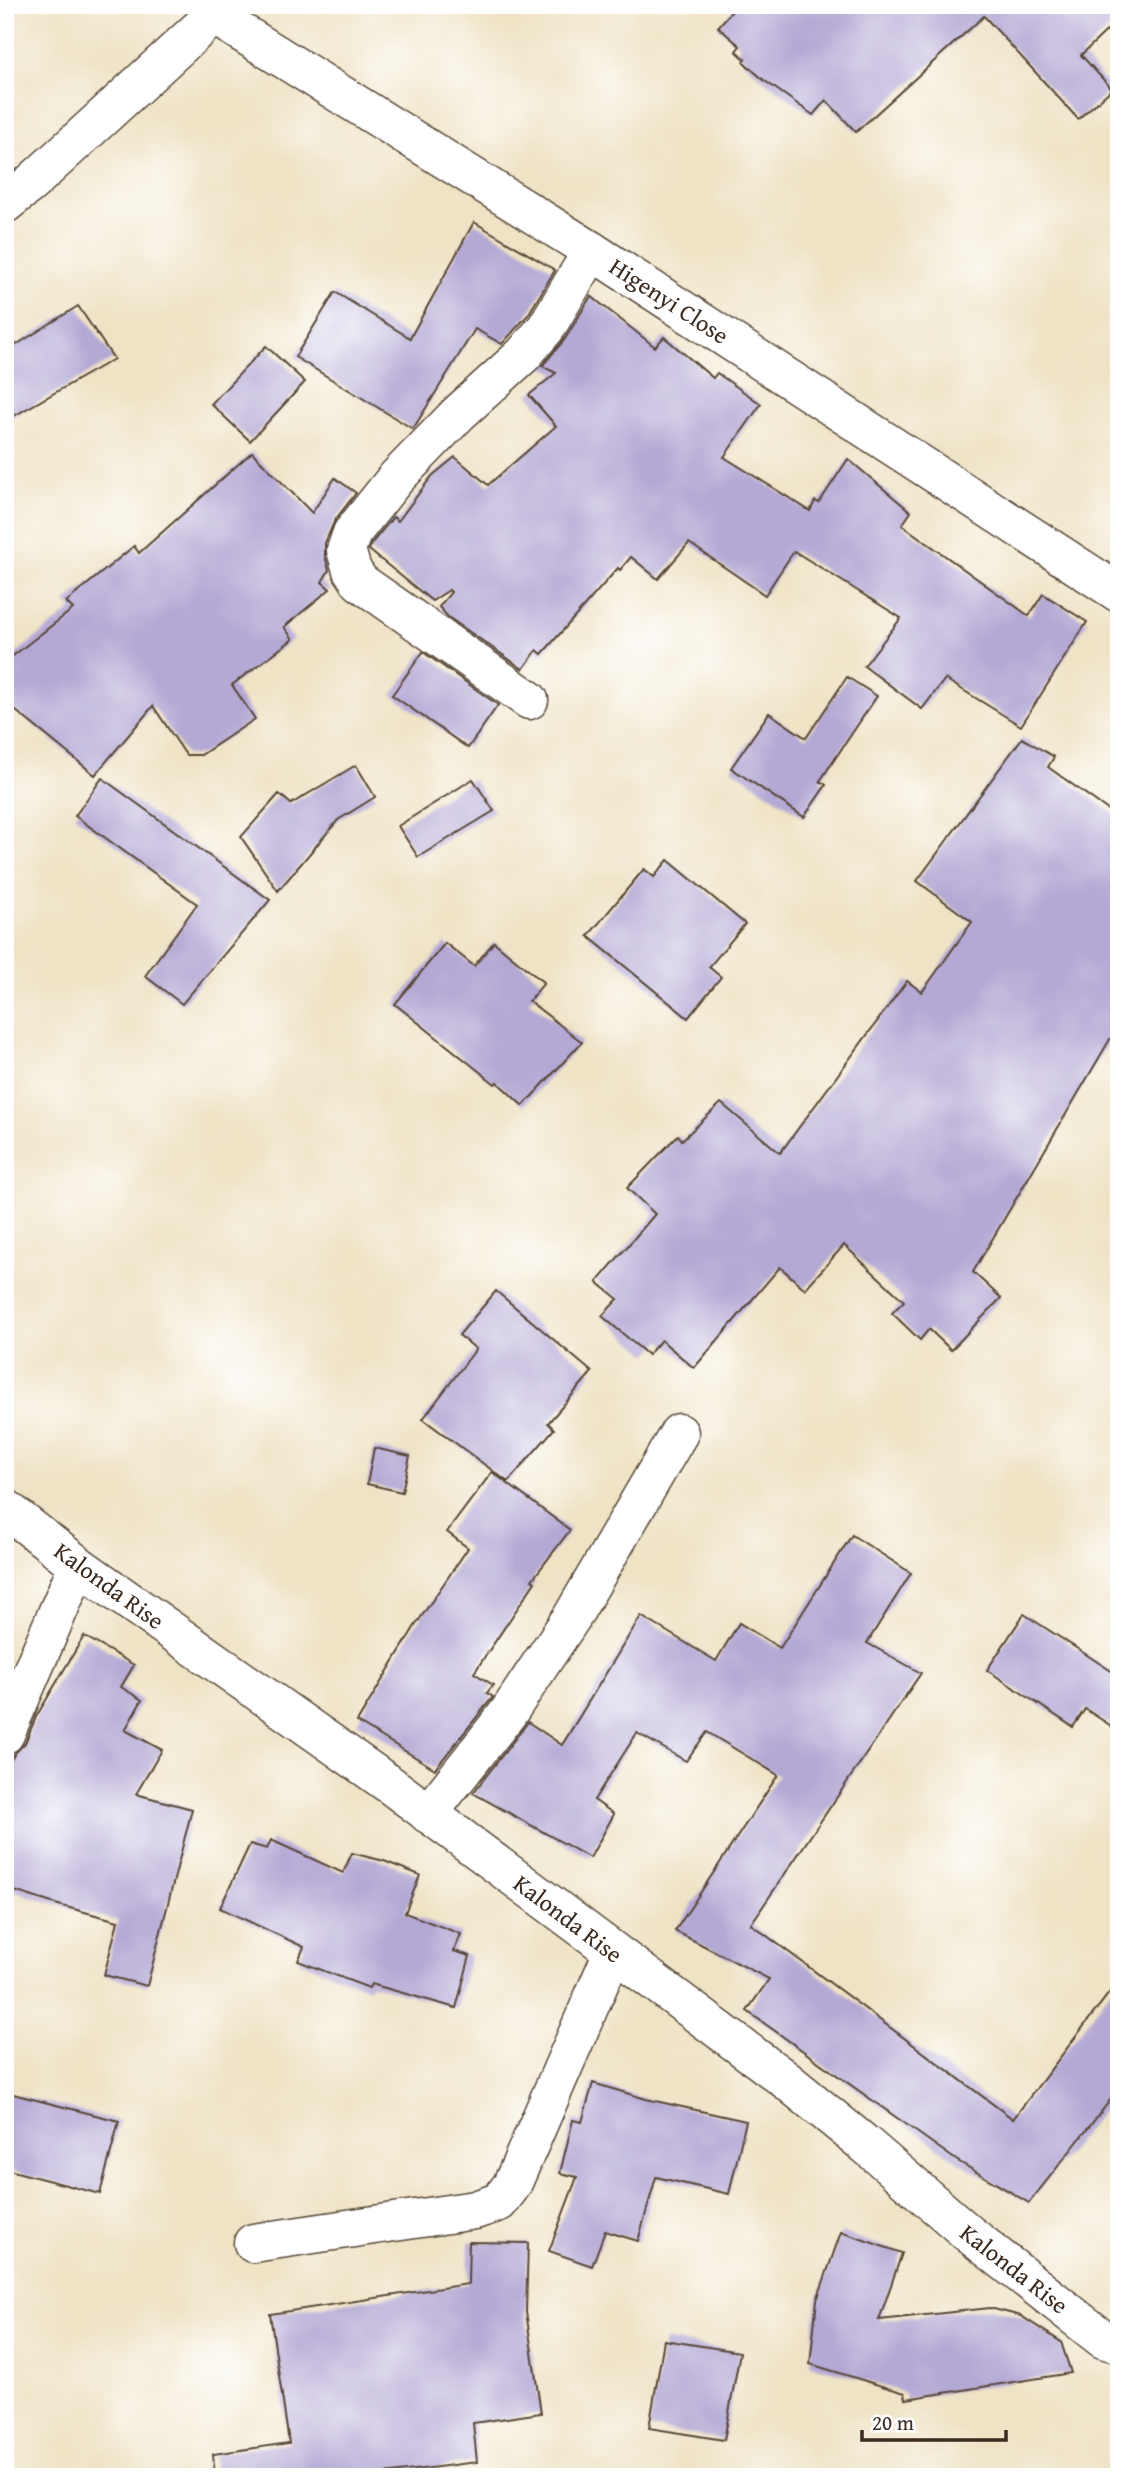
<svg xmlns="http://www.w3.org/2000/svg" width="1124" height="2482" font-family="'Gentium Book Plus',serif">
<rect width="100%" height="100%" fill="#fff"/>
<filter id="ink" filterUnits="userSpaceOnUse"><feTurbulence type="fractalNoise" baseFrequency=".0143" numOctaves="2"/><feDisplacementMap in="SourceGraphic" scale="14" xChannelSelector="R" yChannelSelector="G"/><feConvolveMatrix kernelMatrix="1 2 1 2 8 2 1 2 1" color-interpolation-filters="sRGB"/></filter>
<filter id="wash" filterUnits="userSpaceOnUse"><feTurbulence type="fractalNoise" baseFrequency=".00686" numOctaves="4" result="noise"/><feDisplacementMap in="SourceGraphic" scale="28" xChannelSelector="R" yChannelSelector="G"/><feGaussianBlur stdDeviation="1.57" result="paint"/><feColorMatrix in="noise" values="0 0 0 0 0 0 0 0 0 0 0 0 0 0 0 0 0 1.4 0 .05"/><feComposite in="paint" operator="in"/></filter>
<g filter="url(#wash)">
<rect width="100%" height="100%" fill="#efe3c5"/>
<g id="blocks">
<g fill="#b4a8d4">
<polygon points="737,5 1119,5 1119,19 1081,55 1112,89 1078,119 984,16 856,132 826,100 813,115 765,81 743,62 745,59 736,51 740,46 718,27"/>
<polygon points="474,222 555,270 528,315 502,344 475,329 413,429 295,357 335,292 410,338"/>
<polygon points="591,296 655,347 664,337 713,378 717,373 761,404 724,457 810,511 815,501 819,503 848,459 911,512 902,525 1029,616 1043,594 1087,622 1021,726 945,679 922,709 864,666 901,618 794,551 765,595 689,543 658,579 631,557 620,570 618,568 542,654 537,650 523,669 448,617 439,607 451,592 449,590 432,601 369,550 371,544 393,517 398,521 432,476 455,457 488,485 556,426 529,395 556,373 542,366 565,339"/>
<polygon points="78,306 114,359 5,421 5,352"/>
<polygon points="266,346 305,382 250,441 211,404"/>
<polygon points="252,452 312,513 335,478 356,493 335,520 325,543 325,556 329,570 322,582 330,589 284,627 293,639 232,685 255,719 201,755 186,755 153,706 95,775 5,702 5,662 73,609 66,602 134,546 139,553"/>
<polygon points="423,652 498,705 468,748 392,695"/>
<polygon points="847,677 877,696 820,781 826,785 804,817 731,768 769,713 806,738"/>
<polygon points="1022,738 1054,757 1048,767 1119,818 1119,1024 973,1272 1001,1298 951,1350 929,1329 920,1340 892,1313 904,1301 844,1245 805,1289 780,1267 694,1368 661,1340 648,1355 602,1316 618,1299 597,1282 655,1214 627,1188 678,1135 682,1140 721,1103 780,1153 907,981 922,992 972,922 917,881"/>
<polygon points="356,765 375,797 338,820 278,891 241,837 279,794 291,804"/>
<polygon points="102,778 270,900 182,1004 145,976 197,904 75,816"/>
<polygon points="473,779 494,811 418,857 398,826"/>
<polygon points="668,860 745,924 709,967 721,977 688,1018 588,936 644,869 654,877"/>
<polygon points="494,942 544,983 529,1001 582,1042 523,1106 497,1082 495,1084 395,1004 445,943 474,966"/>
<polygon points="496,1291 592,1372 548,1423 554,1429 508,1482 423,1419 476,1349 459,1335"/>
<polygon points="374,1448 410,1456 402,1492 367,1484"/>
<polygon points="492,1472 570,1530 532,1580 535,1582 474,1673 493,1685 487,1693 493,1697 435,1769 357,1722 415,1626 468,1548 447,1532"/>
<polygon points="852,1535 911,1573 867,1643 921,1673 751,1924 1013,2119 1119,1980 1119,2089 1029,2203 956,2160 747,2011 769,1979 675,1931 778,1775 707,1732 686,1761 637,1733 594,1800 614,1814 590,1858 473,1793 528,1722 562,1745 641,1616 716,1661 739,1623 780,1648"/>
<polygon points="1024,1614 1119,1676 1119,1731 1085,1709 1073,1727 987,1670"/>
<polygon points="84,1636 134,1665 121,1687 142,1700 125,1730 162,1750 136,1794 192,1809 147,1986 104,1975 118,1921 55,1904 5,1888 5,1770 15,1753 25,1743 36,1717"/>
<polygon points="271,1840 343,1873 352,1853 384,1861 420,1875 405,1913 461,1934 454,1951 470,1956 456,2008 371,1984 369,1988 298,1961 304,1947 220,1908 250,1844 267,1849"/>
<polygon points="593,2083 646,2099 746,2121 729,2194 656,2177 638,2241 605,2231 592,2266 549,2251 577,2177 560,2173 573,2120 582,2122"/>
<polygon points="5,2092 119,2121 100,2194 5,2169"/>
<polygon points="841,2232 902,2253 879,2320 990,2308 1021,2316 1061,2342 1071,2373 906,2399 905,2393 810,2364 817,2300"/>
<polygon points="469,2242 528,2243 526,2312 541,2413 473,2423 477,2462 360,2477 215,2477 213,2454 289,2443 270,2314 468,2284"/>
<polygon points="664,2340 740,2352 724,2440 649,2428"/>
</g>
</g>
</g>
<g filter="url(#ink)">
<use href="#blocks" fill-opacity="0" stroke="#564637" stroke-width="2"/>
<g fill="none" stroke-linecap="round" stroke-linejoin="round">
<g stroke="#564637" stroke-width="41">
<g id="minor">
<polyline points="215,16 592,251 1119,593"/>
<polyline points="5,204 30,184 225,5"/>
<polyline points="529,700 360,582 352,570 346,550 352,533 396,478 459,413 523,355 546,328 592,251"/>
<polyline points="5,1508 78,1565 389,1784 786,2080 866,2145 968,2233 1103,2339 1119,2344"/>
<polyline points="5,1734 78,1565"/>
<polyline points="428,1814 508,1713 572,1617 679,1433"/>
<polyline points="253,2243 475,2210 499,2202 512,2185 613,1952"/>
</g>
</g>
<use href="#minor" stroke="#fff" stroke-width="38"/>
</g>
</g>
<g text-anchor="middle" stroke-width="5" stroke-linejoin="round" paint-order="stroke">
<g font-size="24" fill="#3b2a1e" stroke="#fff">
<text transform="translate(669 301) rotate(33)" y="8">Higenyi Close</text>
<text transform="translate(109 1586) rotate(36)" y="8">Kalonda Rise</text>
<text transform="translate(568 1919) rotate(37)" y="8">Kalonda Rise</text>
<text transform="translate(1014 2269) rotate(38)" y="8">Kalonda Rise</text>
</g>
</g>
<rect width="1124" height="2482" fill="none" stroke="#fff" stroke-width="28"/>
<path d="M862 2430v10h144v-10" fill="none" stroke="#3b2a1e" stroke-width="3.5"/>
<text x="872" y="2430" font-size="21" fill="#3b2a1e" stroke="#ffffff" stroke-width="5" paint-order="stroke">20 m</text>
</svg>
